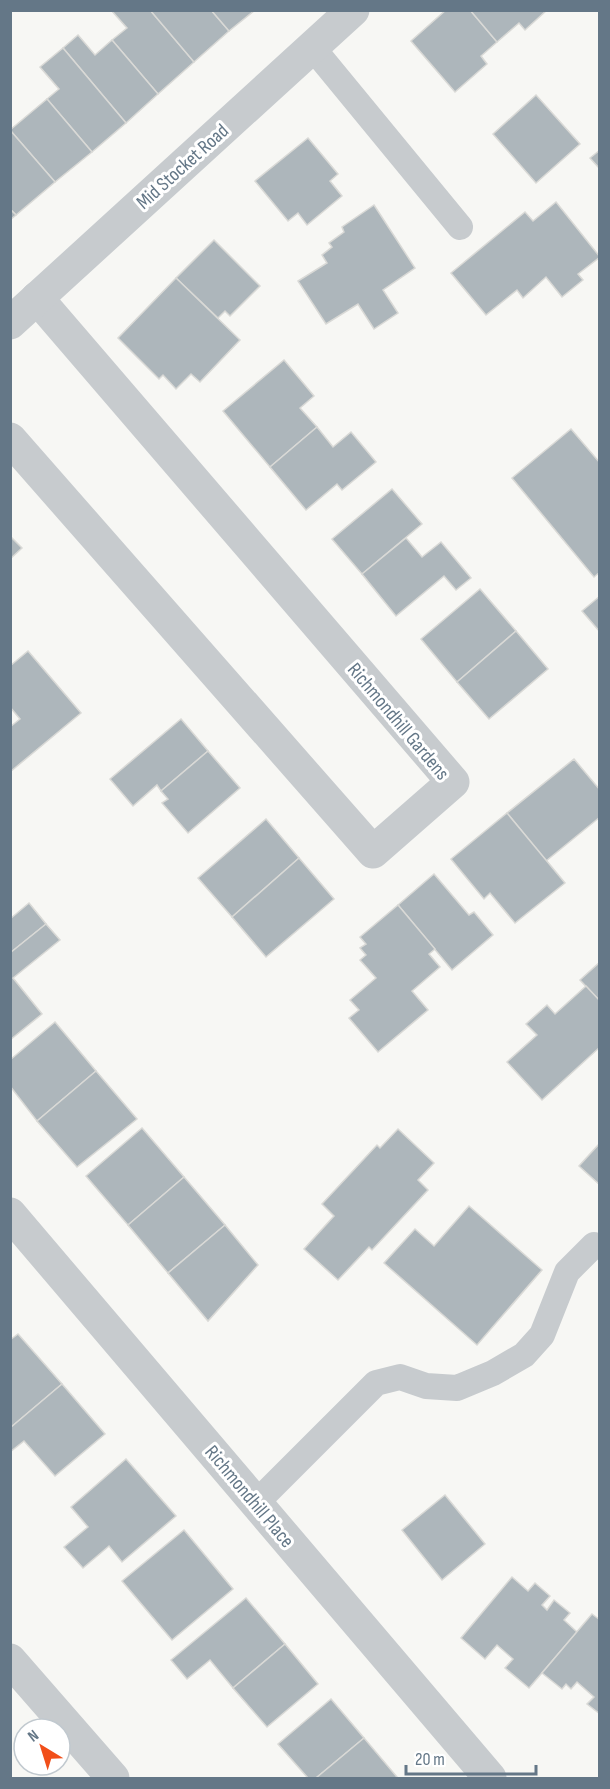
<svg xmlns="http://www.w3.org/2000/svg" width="610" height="1789" font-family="'Sofia Sans Condensed',sans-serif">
<rect width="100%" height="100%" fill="#f7f7f4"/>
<g fill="#adb6bb" stroke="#d9d9d6" stroke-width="1.5">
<polygon points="111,10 150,10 194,62 158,94 112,40 127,28"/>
<polygon points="150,10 211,10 229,31 194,62"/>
<polygon points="211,10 255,10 229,31"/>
<polygon points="446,10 470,10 497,42 481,56 487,64 455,92 411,41"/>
<polygon points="470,10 547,10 525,30 519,23 497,42"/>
<polygon points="78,35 95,55 112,40 158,94 126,123 63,48"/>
<polygon points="63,48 126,123 92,152 47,99 59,89 40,67"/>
<polygon points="536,95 580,144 536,183 493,134"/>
<polygon points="47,99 92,152 55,182 10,130"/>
<polygon points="10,130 55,182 16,215 10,209"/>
<polygon points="308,138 338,174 330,181 342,196 307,225 298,213 288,221 255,181"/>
<polygon points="600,150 600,169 590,158"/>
<polygon points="556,202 600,257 578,274 583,280 562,297 546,277 523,298 517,290 486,315 451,273 525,212 533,221"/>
<polygon points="374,205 415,268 383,290 398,313 374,329 358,304 326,324 298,281 327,263 322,255 332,247 329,243 344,232 342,227"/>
<polygon points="10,209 16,215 10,220"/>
<polygon points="214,240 260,286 230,316 225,311 218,318 176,278"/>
<polygon points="176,278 240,340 200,382 191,374 176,389 163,375 159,379 118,338"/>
<polygon points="284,360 314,396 300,408 317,427 270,467 223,411"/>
<polygon points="317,427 333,447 351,432 376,462 342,490 337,484 306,510 270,467"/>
<polygon points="571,429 600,463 600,572 594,577 512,478"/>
<polygon points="392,489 422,524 362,574 332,539"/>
<polygon points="10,536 22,548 10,559"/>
<polygon points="406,538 422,557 441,542 471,578 456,590 444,576 396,616 362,574"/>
<polygon points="480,589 516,631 457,682 421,639"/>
<polygon points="600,596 600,632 582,611"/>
<polygon points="516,631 548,669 489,719 457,682"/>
<polygon points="28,651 81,713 10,772 10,727 20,719 10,707 10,666"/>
<polygon points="181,719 208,751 161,791 157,785 133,806 110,779"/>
<polygon points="208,751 240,788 188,833 162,803 168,799 161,791"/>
<polygon points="574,759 600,790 600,817 546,861 507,813"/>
<polygon points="507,813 565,883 515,923 490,893 484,899 451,859"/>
<polygon points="266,819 299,858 232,917 198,878"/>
<polygon points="299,858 334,899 266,957 232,917"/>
<polygon points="434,874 469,915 474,912 493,935 452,970 398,905"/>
<polygon points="29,903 46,924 10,953 10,919"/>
<polygon points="398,905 435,949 429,954 440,967 412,991 428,1010 378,1052 349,1018 359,1010 350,1000 376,978 360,960 366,955 360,948 366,944 360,937"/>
<polygon points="46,924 60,940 13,978 42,1014 10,1040 10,953"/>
<polygon points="600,962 600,1001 580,980"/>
<polygon points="586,986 600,1001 600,1047 542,1100 507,1062 537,1035 526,1024 547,1005 555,1014"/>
<polygon points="55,1022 96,1071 37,1121 10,1086 10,1060"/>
<polygon points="96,1071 137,1119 77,1167 37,1121"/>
<polygon points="142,1128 184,1177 128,1225 86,1176"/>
<polygon points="398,1129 434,1163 418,1180 428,1190 372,1250 369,1247 338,1280 304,1249 334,1216 322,1204 377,1145 380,1148"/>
<polygon points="600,1143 600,1185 579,1166"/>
<polygon points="184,1177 225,1225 168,1273 128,1225"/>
<polygon points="469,1206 542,1270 477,1345 384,1263 415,1229 434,1246"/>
<polygon points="225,1225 258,1265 208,1321 168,1273"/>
<polygon points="18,1334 62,1384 10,1428 10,1340"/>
<polygon points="62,1384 105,1434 55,1476 24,1441 10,1452 10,1428"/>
<polygon points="126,1459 176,1516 122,1562 109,1546 83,1568 64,1547 88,1527 71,1507"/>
<polygon points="445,1495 485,1544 442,1580 402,1530"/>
<polygon points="184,1530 233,1589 172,1640 122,1581"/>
<polygon points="512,1577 528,1591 535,1583 550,1596 542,1605 547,1610 554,1600 570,1613 564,1620 577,1632 529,1688 505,1668 513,1659 497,1645 485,1659 461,1638"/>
<polygon points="246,1598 285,1644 233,1688 210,1660 187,1679 171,1660"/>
<polygon points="592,1614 600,1620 600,1714 587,1704 594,1697 577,1682 571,1689 566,1684 562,1689 542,1673"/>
<polygon points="285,1644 318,1684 267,1727 233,1688"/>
<polygon points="331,1699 364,1738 316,1778 308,1778 278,1744"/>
<polygon points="364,1738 397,1777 395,1778 316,1778"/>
</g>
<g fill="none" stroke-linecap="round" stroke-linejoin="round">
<g stroke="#c7cbce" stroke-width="26">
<polyline points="312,47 460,227"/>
<polyline points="256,1503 376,1383 400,1377 426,1386 457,1388 493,1373 524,1355 542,1335 567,1272 594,1245"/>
</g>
<g stroke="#c7cbce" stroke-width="33">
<polyline points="10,439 373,852 453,782 37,298"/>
<polyline points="10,1214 490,1778"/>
<polyline points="10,1660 113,1778"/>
</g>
<polyline stroke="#c7cbce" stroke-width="33" points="10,323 353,10"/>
</g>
<g text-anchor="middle" stroke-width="6" stroke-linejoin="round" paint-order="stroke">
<g font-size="20" fill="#647787" stroke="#fff">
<text transform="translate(182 166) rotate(-42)" y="7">Mid Stocket Road</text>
<text transform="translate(399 721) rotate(50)" y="7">Richmondhill Gardens</text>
<text transform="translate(250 1496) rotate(50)" y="7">Richmondhill Place</text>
</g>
</g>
<rect width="610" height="1789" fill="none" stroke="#647787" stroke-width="24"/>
<g transform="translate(42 1747) rotate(322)"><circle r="28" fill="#ffffff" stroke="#c1c9cf" stroke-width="1.5"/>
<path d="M0-4.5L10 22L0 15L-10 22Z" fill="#f14f1a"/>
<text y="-9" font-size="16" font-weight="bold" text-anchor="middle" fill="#647787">N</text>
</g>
<path d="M406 1765v9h130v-9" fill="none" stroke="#647787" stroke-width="3"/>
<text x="415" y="1765" font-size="18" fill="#647787" stroke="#ffffff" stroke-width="4.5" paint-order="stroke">20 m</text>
</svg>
